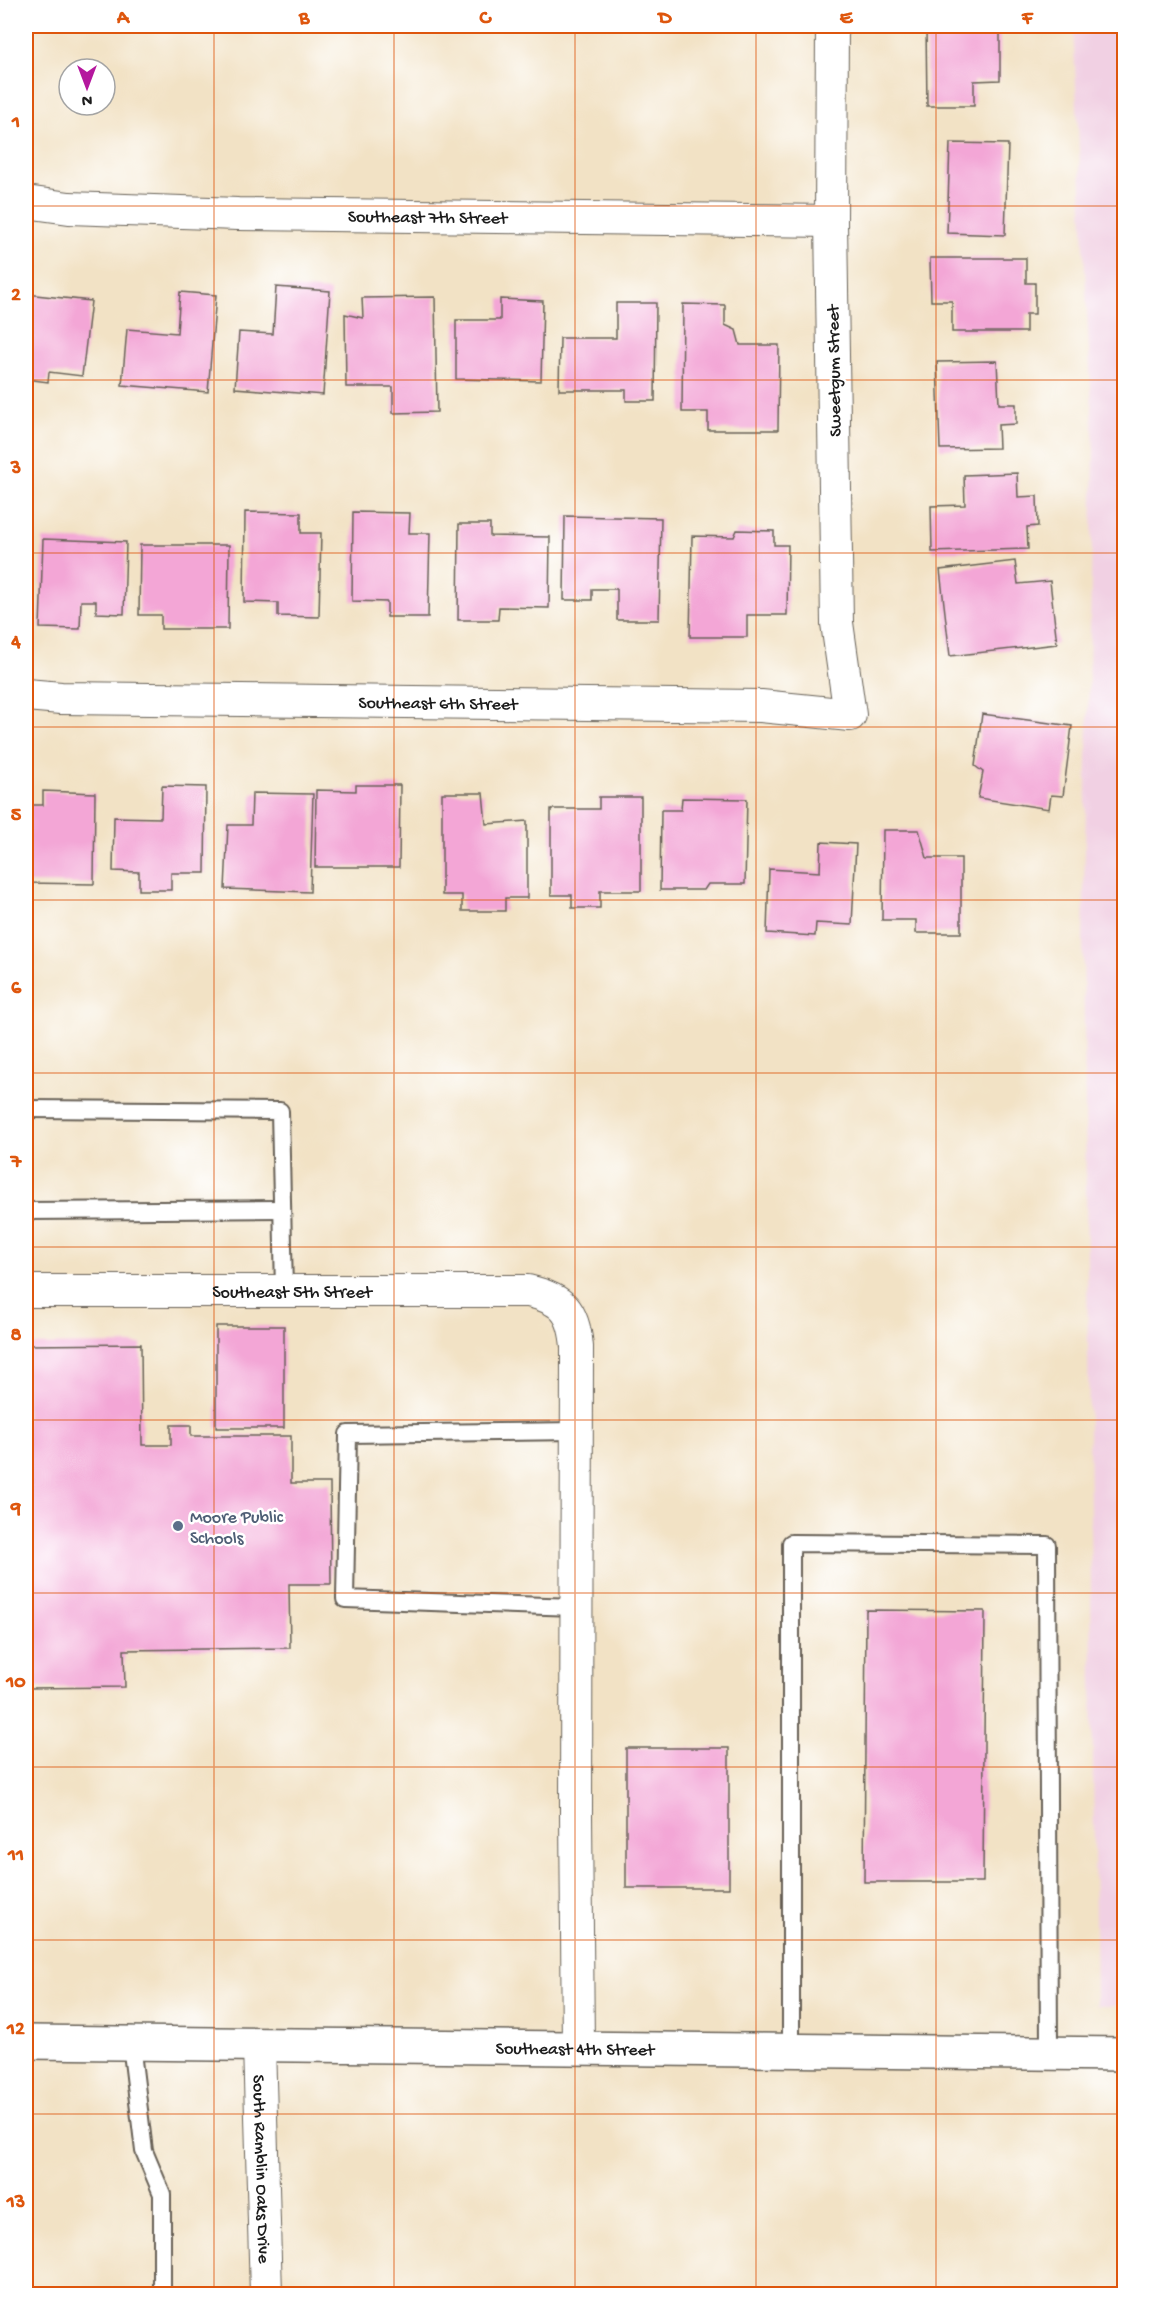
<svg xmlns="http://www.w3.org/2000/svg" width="1150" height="2320" font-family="'Gochi Hand',sans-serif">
<rect width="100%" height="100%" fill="#fff"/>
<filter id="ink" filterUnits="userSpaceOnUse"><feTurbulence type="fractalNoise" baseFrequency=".0167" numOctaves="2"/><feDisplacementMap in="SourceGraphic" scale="12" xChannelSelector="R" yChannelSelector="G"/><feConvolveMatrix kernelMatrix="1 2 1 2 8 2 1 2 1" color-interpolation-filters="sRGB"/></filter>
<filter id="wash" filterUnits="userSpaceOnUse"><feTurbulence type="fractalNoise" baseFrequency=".008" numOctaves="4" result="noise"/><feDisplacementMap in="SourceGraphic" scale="24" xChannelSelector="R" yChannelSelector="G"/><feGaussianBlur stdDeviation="1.35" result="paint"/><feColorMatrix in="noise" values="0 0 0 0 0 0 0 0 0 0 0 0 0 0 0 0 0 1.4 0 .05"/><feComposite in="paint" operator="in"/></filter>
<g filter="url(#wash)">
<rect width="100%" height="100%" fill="#f2e2c5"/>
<polygon fill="#f1d0e3" points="1073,26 1124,26 1124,2006 1096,2006 1083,938 1094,451"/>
<g id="blocks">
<g fill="#f3a6d6">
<polygon points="926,26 1000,26 1000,80 974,81 974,106 927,106"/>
<polygon points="950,143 1008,144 1005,235 947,233"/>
<polygon points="930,258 1026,258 1026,283 1035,283 1035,314 1026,314 1026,332 952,332 952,301 931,301"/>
<polygon points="276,287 330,291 323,395 235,388 239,332 273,334"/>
<polygon points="180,292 216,295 208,392 122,385 127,329 177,333"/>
<polygon points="26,294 91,301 82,376 49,372 48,382 26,379"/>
<polygon points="435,297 437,412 393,413 393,387 346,387 345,314 363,318 362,298"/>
<polygon points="500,299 543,301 541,381 456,379 456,320 500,320"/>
<polygon points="616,303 656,303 655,401 626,401 626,390 559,390 560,338 616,338"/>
<polygon points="683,304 725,305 725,325 736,330 740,345 779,345 778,430 708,430 708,412 682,412"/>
<polygon points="997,361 999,404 1016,404 1016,424 998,425 999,448 940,449 937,362"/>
<polygon points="1017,473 1018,497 1037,496 1038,526 1027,527 1028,549 932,552 931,506 965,505 964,475"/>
<polygon points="245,512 301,513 301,533 321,533 319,617 278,616 278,603 244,602"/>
<polygon points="353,512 410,513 409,533 430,533 428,617 387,617 387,602 352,601"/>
<polygon points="565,516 661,518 659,620 617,620 617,589 592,589 592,600 564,600"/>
<polygon points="459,524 490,524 490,536 550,537 549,608 499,607 498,620 458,620"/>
<polygon points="737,530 774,531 774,545 788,545 787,615 747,615 747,637 690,637 692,536 734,537"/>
<polygon points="43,539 126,542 124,614 96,613 96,601 81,601 80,629 40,628"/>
<polygon points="140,545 229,545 228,629 161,629 161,615 139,615"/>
<polygon points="1015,561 1018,584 1050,581 1057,644 950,656 940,570"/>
<polygon points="982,714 1072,726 1063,796 1051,795 1049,809 978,798 983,772 975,766"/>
<polygon points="356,785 400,785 399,867 315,867 316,790 356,791"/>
<polygon points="162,786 206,787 205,873 171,873 171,890 139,890 139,872 113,871 114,817 161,818"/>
<polygon points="43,791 95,793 94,884 26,883 26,805 43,805"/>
<polygon points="252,793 313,794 310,892 225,889 228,825 251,825"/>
<polygon points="442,793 483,793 486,824 527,821 527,898 505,898 505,911 462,911 462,895 442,895"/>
<polygon points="599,797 641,797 641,891 600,891 600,908 572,908 572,895 551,895 551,809 599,809"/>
<polygon points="682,798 747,799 745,884 708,884 704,890 660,890 661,810 681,810"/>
<polygon points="883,830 919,830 927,858 961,858 961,933 916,933 916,920 882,920"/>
<polygon points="821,842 856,844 852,925 816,923 815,936 767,933 769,869 820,872"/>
<rect x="216" y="1326" width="68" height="102"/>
<polygon points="141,1344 142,1445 171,1445 171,1425 191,1425 191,1436 291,1436 291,1483 330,1483 331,1584 289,1584 290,1648 124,1650 125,1687 27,1688 26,1345"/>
<polygon points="866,1610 985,1611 983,1882 864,1882"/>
<rect x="626" y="1748" width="103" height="140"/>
</g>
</g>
</g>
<g filter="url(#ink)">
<use href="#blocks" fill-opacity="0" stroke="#676157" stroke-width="1.5"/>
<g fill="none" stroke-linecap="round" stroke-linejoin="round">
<g stroke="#676157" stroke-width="20">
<g id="lane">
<polyline points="26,1109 280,1111 284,1290"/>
<polyline points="26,1211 282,1209"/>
<polyline points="576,1607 345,1599 348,1434 577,1431"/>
<polyline points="131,2044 144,2151 162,2194 162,2294"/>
<polyline points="791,2050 791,1543 1047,1545 1049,2053"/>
</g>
</g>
<g stroke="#676157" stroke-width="34">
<g id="street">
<path id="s1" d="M26 202 69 208 238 214 831 221"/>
<path id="s2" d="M26 695 61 698 761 706 850 715 837 623 831 221 832 26"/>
<path id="s3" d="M26 1291H528C563 1299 574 1311 577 1347L576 1814 578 2047"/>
<path id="s4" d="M259 2045 266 2294"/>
</g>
</g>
<g stroke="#676157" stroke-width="36">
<g id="secondary">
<path id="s5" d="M26 2042 1124 2054"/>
</g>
</g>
<use href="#lane" stroke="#fff" stroke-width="16"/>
<use href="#street" stroke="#fff" stroke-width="32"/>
<use href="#secondary" stroke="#fff" stroke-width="33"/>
</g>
</g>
<path fill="none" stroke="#de560d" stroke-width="1.5" stroke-opacity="0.55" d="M214 26V2294M394 26V2294M575 26V2294M756 26V2294M936 26V2294M26 206H1124M26 380H1124M26 553H1124M26 727H1124M26 900H1124M26 1073H1124M26 1247H1124M26 1420H1124M26 1593H1124M26 1767H1124M26 1940H1124M26 2114H1124"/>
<circle fill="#5c6f8a" stroke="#fff" stroke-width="2" cx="178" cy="1526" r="6"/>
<g text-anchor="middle" stroke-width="5" stroke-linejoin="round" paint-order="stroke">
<g font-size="18" fill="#1c1c1c" stroke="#fff">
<text dy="6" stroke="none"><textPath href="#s1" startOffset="402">Southeast 7th Street</textPath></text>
<text transform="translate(833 371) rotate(-91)" y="6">Sweetgum Street</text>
<text dy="6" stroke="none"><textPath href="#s2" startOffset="412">Southeast 6th Street</textPath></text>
<text dy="6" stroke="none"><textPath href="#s3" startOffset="266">Southeast 5th Street</textPath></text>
<text dy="6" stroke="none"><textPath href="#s5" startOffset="549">Southeast 4th Street</textPath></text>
<text dy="6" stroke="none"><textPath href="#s4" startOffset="124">South Ramblin Oaks Drive</textPath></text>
</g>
<g font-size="18" fill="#4e5e75" stroke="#fff" text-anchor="start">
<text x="190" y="1522">Moore Public<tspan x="190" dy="21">Schools</tspan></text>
</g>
</g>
<rect width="1150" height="2320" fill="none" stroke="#fff" stroke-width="66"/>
<g transform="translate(87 87) rotate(180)"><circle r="28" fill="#ffffff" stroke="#a4a4a4" stroke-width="1.5"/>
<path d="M0-4.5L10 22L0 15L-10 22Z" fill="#b5179e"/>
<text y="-9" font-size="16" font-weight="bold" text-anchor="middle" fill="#1c1c1c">N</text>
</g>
<rect x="33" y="33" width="1084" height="2254" fill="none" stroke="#de560d" stroke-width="2"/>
<g font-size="20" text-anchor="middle" font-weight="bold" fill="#de560d">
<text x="123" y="23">A</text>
<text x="304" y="23">B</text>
<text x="485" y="23">C</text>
<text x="665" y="23">D</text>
<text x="846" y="23">E</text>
<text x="1027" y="23">F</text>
<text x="16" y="127">1</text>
<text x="16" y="300">2</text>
<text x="16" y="473">3</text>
<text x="16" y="647">4</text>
<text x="16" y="820">5</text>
<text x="16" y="993">6</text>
<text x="16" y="1167">7</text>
<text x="16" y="1340">8</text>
<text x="16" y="1514">9</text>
<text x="16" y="1687">10</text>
<text x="16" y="1860">11</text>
<text x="16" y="2034">12</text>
<text x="16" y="2207">13</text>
</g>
</svg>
